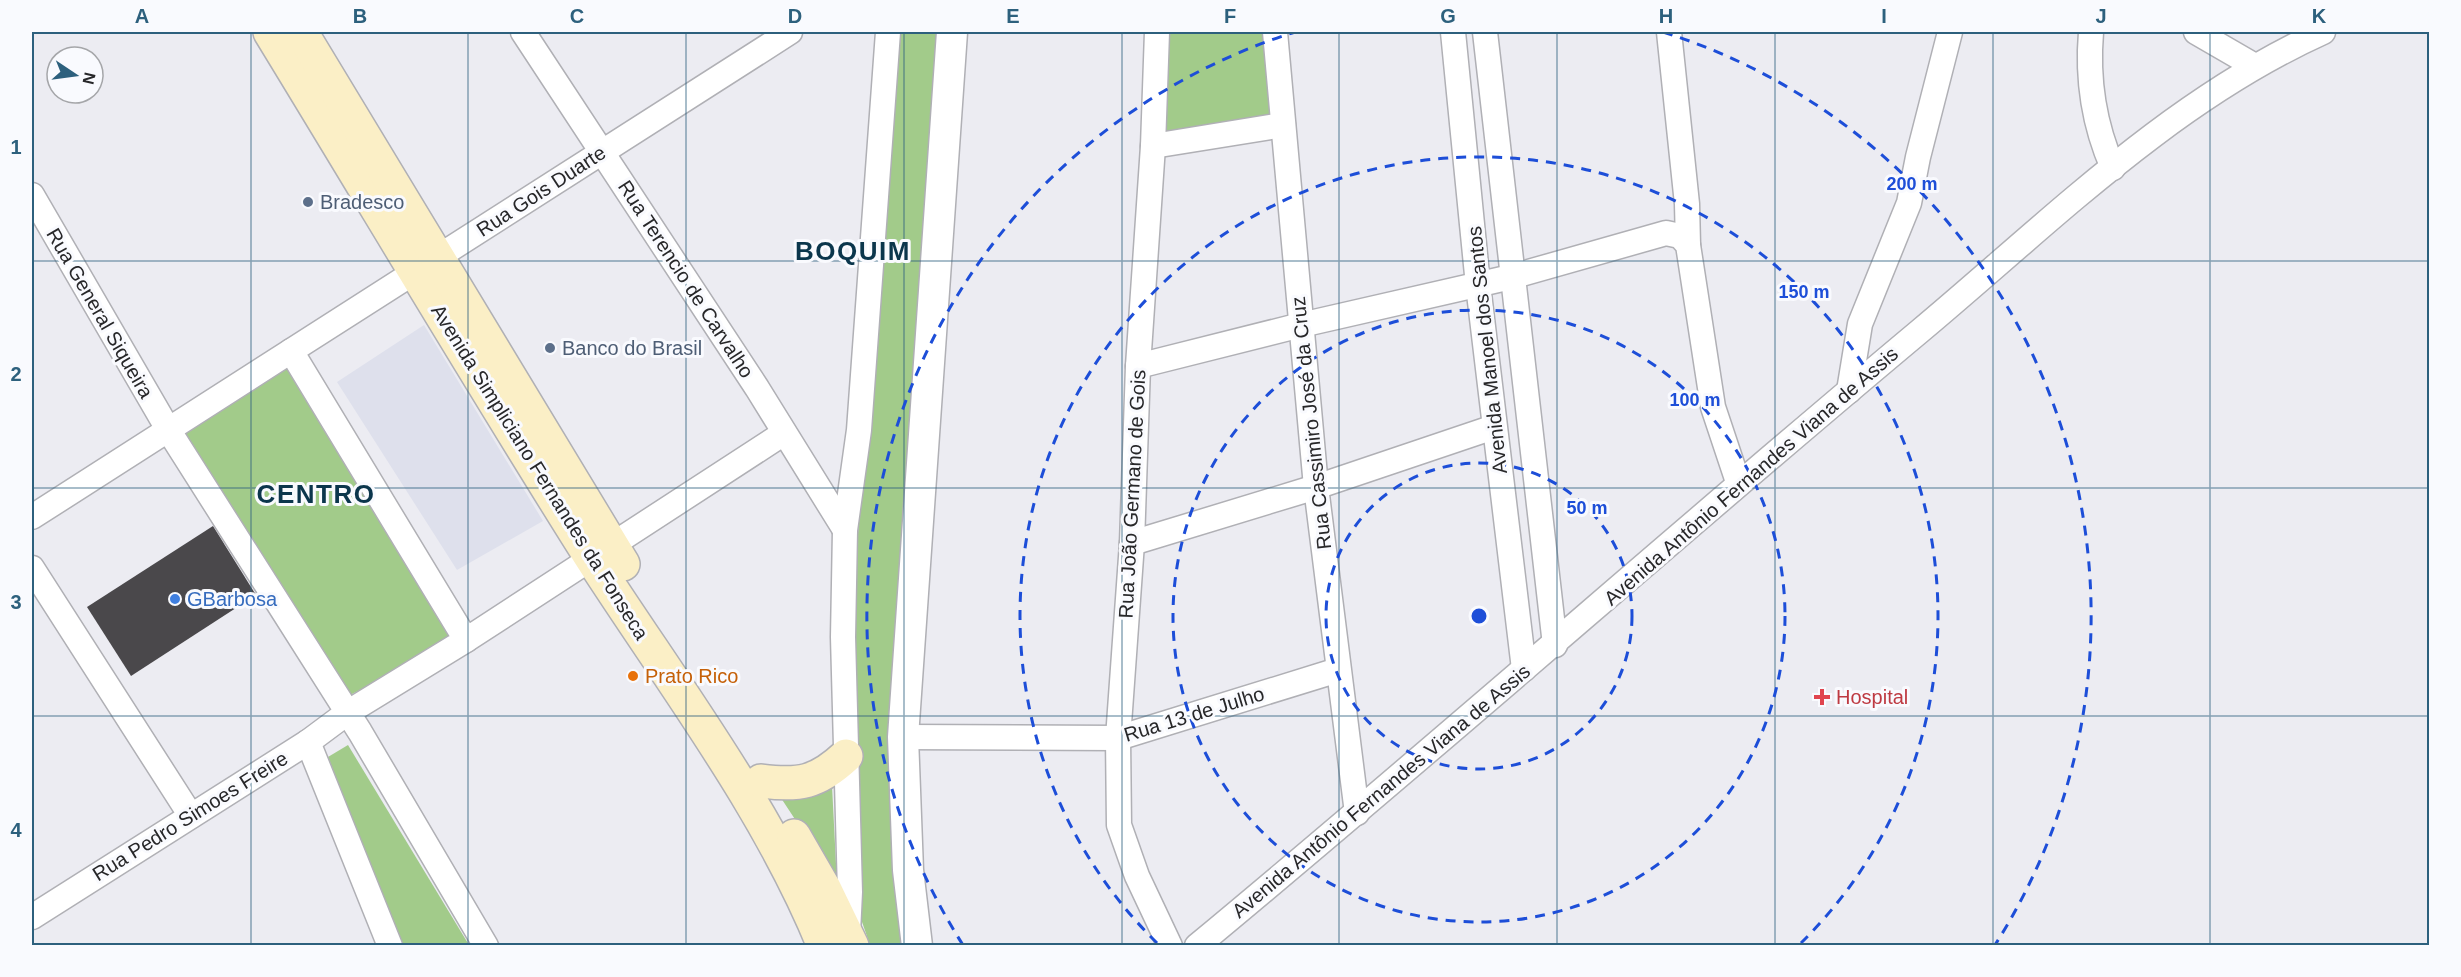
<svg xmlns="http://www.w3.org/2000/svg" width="2461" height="977" font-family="Arial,sans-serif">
<rect width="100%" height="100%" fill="#ececf2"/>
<polygon fill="#dee0ec" points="424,325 543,521 457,570 337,382"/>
<g fill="#a2cb8a">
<polygon points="901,32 940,32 899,908 901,945 870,945 861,919 852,630 856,556"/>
<polygon points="1159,32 1270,32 1274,115 1154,140"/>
<polygon points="299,357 468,630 415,663 348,696 182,436"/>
<polygon points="348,745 469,945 402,945 328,757"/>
<polygon points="832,786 837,883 781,798 799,799"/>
</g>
<polygon fill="#4a484b" points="213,526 256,595 131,676 87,607"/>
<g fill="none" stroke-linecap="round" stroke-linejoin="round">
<g stroke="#b0b0b5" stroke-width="27">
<g id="minor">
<polyline points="523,32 757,388 845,530"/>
<polyline points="1157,32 1153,146 1138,366 1132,543 1118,738 1119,825 1137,876 1170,946"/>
<polyline points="1275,32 1316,487 1357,813"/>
<polyline points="1453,32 1478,285 1524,669"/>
<polyline points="1485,32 1555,645"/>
<polyline points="1669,32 1687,204 1688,245"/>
<path d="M2091 32C2087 79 2094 125 2113 168"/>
<polyline points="2196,32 2253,65"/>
<polyline points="1153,146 1283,125"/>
<polyline points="32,195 169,431 360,732 486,946"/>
<polyline points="291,351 790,32"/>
<polyline points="1138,366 1301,325 1511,277 1666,233 1680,236 1688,245 1713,407 1738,482"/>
<polyline points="1849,391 1860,324 1909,203 1918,157 1950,32"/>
<polyline points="32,517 291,351 466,640 347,713 308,742 32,917"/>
<polyline points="1132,543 1316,487 1494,427"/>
<polyline points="32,568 191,816"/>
<polyline points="466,640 784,433"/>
<polyline points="903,737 1118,738 1338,670"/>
<polyline points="308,742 390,946"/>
<polyline points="848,933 850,892 843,637 845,530 859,430 888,32"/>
<path d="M1197 946C1441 744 1677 534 1920 331 2048 224 2170 101 2323 32"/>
</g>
</g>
<g stroke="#b0b0b5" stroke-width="33">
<polyline id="tertiary" points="917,946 908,870 903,737 952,32"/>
</g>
<g stroke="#b0b0b5" stroke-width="36">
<g id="secondary">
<path d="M270 32C377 207 482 385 592 559 672 683 768 808 824 946"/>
<polyline points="301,32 623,564"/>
<path d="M761 781C799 786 817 783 846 756"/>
<polyline points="794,836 824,888 852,946"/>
</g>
</g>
<use href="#minor" stroke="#fff" stroke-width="24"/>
<use href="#tertiary" stroke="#fff" stroke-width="30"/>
<use href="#secondary" stroke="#fbefc6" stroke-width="33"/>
</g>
<path fill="none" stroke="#2d607d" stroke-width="1.5" stroke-opacity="0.55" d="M251 32V946M468 32V946M686 32V946M904 32V946M1122 32V946M1339 32V946M1557 32V946M1775 32V946M1993 32V946M2210 32V946M32 261H2430M32 488H2430M32 716H2430"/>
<g fill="none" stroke="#1d4ed8" stroke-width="3" stroke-dasharray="10 8">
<circle cx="1479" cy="616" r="153"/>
<circle cx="1479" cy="616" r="306"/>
<path d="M1157 943A459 459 0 1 1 1801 943"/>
<path d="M963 945A612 612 0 0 1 1295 32M1663 32A612 612 0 0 1 1995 945"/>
</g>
<g fill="#5c6f8a" stroke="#f9fafe" stroke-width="2">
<circle cx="308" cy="202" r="6"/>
<circle cx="550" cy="348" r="6"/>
</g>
<circle fill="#3f7fe0" stroke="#f9fafe" stroke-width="2" cx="175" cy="599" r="6"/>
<circle fill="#e8710a" stroke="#f9fafe" stroke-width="2" cx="633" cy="676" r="6"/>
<path fill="#e0444e" stroke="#f9fafe" stroke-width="2" d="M1819 688h6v6h6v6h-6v6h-6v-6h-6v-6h6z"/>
<g text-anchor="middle" stroke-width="6" stroke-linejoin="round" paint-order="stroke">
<g font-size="20" fill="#272729" stroke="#f9fafe">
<text transform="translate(541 191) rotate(-33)" y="7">Rua Gois Duarte</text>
<text transform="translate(686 279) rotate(57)" y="7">Rua Terencio de Carvalho</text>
<text transform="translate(100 313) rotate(60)" y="7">Rua General Siqueira</text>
<text transform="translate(1487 350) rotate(-96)" y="7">Avenida Manoel dos Santos</text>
<text transform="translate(1311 423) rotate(-96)" y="7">Rua Cassimiro José da Cruz</text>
<text transform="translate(540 472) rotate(58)" y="7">Avenida Simpliciano Fernandes da Fonseca</text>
<text transform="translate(1751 476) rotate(-41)" y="7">Avenida Antônio Fernandes Viana de Assis</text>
<text transform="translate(1132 494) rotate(-87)" y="7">Rua João Germano de Gois</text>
<text transform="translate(1194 714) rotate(-17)" y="7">Rua 13 de Julho</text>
<text transform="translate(1381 791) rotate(-40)" y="7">Avenida Antônio Fernandes Viana de Assis</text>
<text transform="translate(190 816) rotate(-32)" y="7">Rua Pedro Simoes Freire</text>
</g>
<g font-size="20" fill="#4e5e75" stroke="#f9fafe" text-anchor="start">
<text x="320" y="209">Bradesco</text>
<text x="562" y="355">Banco do Brasil</text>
</g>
<g font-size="20" fill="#366cbe" stroke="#f9fafe" text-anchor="start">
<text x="187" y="606">GBarbosa</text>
</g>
<g font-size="20" fill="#c56008" stroke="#f9fafe" text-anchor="start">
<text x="645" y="683">Prato Rico</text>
</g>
<g font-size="20" fill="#be3a42" stroke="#f9fafe" text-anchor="start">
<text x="1836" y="704">Hospital</text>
</g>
<g font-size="26" font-weight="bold" letter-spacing="1.5" fill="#0b364c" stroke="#f9fafe">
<text x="853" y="260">BOQUIM</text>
<text x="316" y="503">CENTRO</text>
</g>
</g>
<circle cx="1479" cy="616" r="9" fill="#1d4ed8" stroke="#f9fafe" stroke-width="3"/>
<g font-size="18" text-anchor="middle" font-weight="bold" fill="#1d4ed8" stroke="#f9fafe" stroke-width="6" stroke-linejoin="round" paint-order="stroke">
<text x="1912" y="190">200 m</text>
<text x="1804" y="298">150 m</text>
<text x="1695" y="406">100 m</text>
<text x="1587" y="514">50 m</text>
</g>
<rect width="2461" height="977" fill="none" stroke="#f9fafe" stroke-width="66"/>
<g transform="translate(75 75) rotate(103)"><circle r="28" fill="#f9fafe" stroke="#a5a6a9" stroke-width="1.5"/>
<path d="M0-4.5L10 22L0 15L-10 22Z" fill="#2d607d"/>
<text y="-9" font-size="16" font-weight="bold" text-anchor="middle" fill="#272729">N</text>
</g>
<rect x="33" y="33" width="2395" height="911" fill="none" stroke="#2d607d" stroke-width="2"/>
<g font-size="20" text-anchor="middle" font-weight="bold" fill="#2d607d">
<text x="142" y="23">A</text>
<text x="360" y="23">B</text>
<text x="577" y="23">C</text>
<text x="795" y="23">D</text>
<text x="1013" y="23">E</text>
<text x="1230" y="23">F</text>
<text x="1448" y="23">G</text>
<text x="1666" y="23">H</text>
<text x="1884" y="23">I</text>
<text x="2101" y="23">J</text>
<text x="2319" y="23">K</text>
<text x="16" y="154">1</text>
<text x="16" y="381">2</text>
<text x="16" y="609">3</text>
<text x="16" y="837">4</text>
</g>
</svg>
